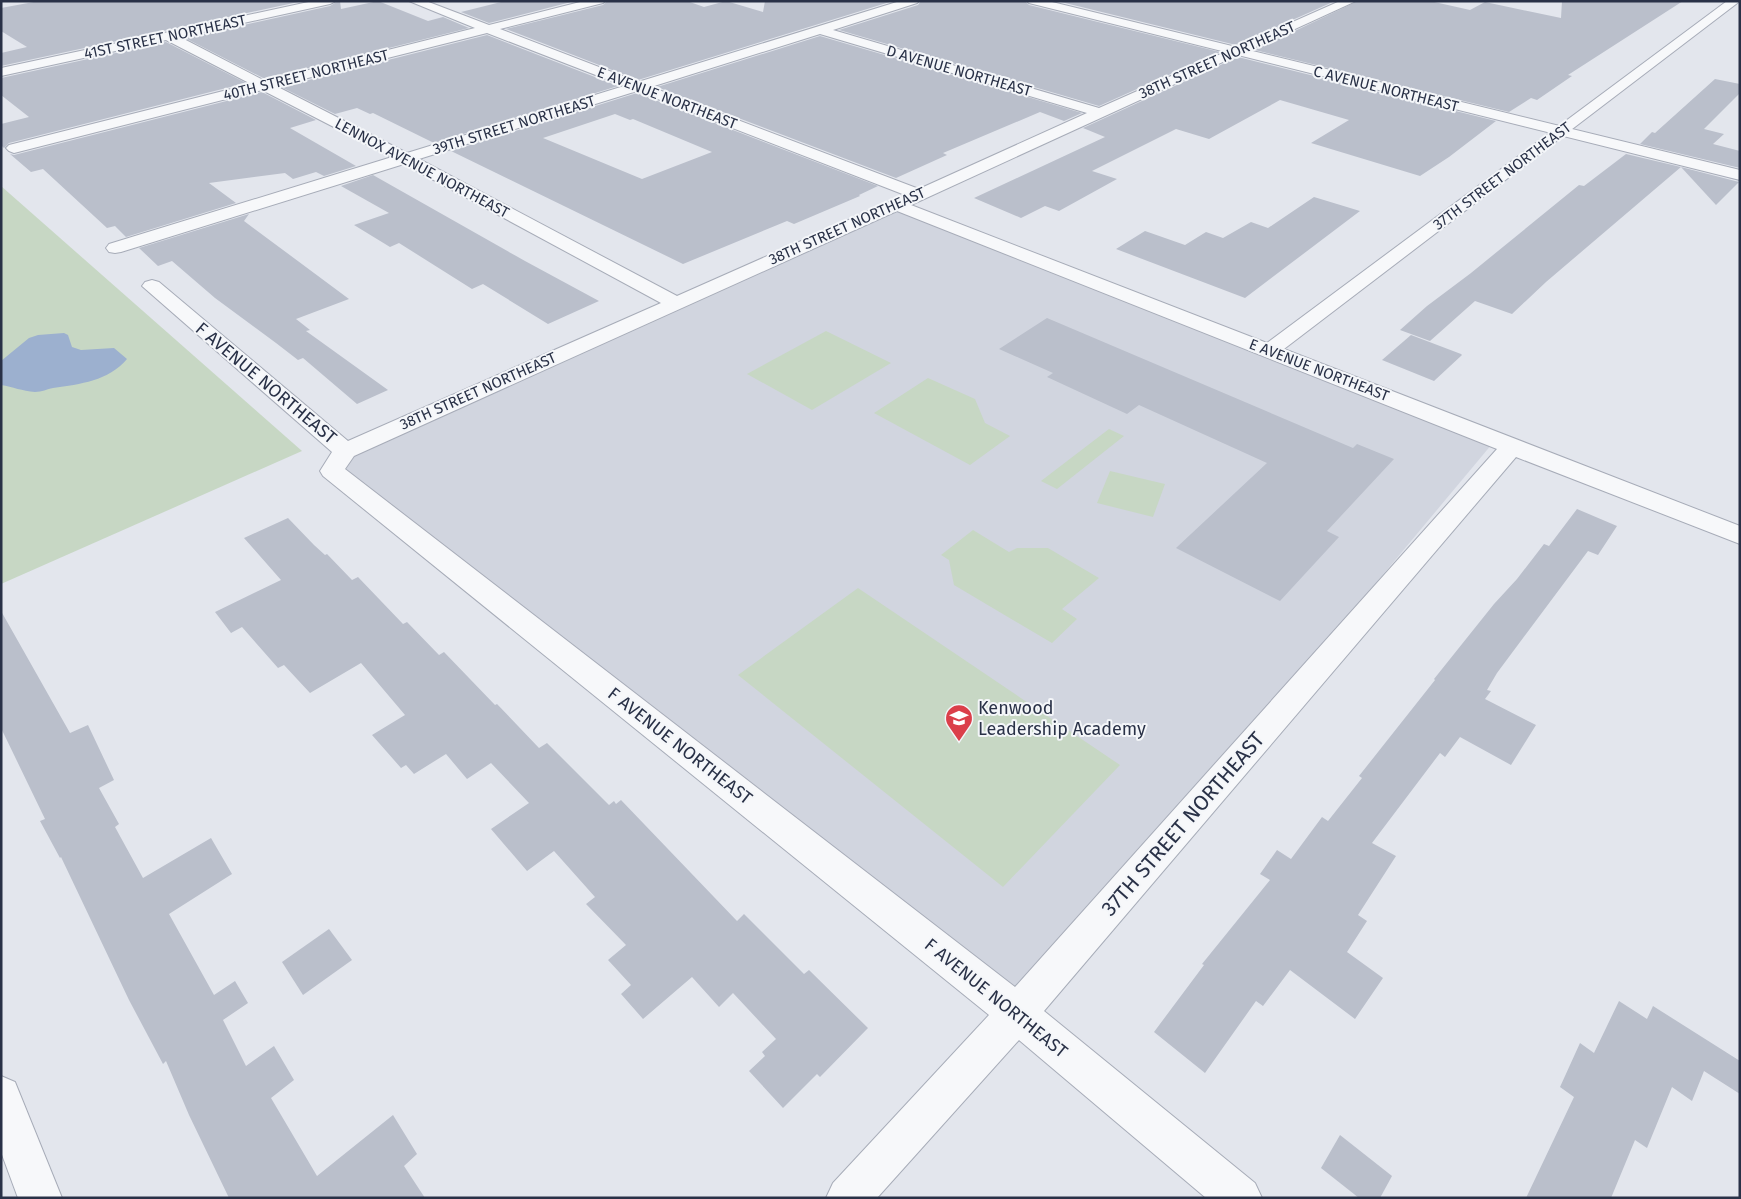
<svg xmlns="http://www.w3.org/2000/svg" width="1741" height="1199" font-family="'Fira Sans',sans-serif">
<rect width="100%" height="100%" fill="#e3e6ed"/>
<polygon fill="#d1d5df" points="897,205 1492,444 1017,1013 332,471 345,451"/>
<g fill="#c7d7c4">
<polygon points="1,186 302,451 1,584"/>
<polygon points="826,331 891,363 812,410 747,374"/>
<polygon points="928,378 975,399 985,423 1010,436 970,465 874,413"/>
<polygon points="1109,429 1124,436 1057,489 1041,481"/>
<polygon points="1110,471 1165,484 1153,517 1097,503"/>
<polygon points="973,530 1009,552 1017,548 1048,548 1099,578 1062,609 1077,619 1052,643 954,585 949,560 941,555"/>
<polygon points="858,588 1120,765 1003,887 738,675"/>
</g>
<path fill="#9cb0cf" d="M64 333 68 335 72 347 81 350 114 348 127 359C108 381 81 384 53 388 47 389 42 392 35 392 22 391 13 387 1 385V361L29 338 38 335Z"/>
<g fill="#babfcb" fill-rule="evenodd">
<polygon points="39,1 303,1 1,66 1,53 27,47 1,31 1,8"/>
<polygon points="338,1 340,1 341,9 378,1 428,21 443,17 469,28 265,79 185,38 330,6"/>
<polygon points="505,1 575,1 489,23 461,12"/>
<polygon points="607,1 687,1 704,7 726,1 763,12 765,1 893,1 638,80 506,29 603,5"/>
<polygon points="921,1 1025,1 1029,5 1220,52 1099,106 839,30 918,5"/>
<polygon points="1057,1 1335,1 1236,45"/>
<polygon points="1358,1 1430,1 1470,10 1485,2 1561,18 1562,1 1683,1 1568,75 1572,76 1537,100 1531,98 1509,112 1255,50"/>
<polygon points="487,35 618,86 434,143 373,113 370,114 357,108 335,114 281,87"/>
<polygon points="820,36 1082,113 1064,121 1040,112 943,153 947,155 896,178 657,87"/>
<polygon points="166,42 246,83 9,143 4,148 1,145 1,124 29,117 1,95 1,78"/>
<polygon points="1238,57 1496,121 1449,157 1420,176 1311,143 1349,120 1280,100 1209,139 1176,129 1092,171 1117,179 1059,211 1045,206 1021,218 974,198 1105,137 1083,128"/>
<polygon points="1715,79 1740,84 1740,93 1704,129 1724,134 1713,144 1740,151 1740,168 1640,144 1652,132 1655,133"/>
<polygon points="262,92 316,120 290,128 356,166 324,176 316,172 293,179 285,173 209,183 236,203 126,237 115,226 107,228 43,169 31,172 10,154 14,155"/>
<path d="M637 93 878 186 859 195 860 196 794 224 787 221 683 264 451 151ZM615 114 630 120 633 119 712 152 642 179 543 138Z"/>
<polygon points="1626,154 1681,167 1546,282 1512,314 1475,301 1430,341 1400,330 1427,306 1471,273 1579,185 1584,186"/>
<polygon points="1681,167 1739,182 1716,205"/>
<polygon points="373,175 525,261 599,301 548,324 483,284 472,289 399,243 390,247 354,225 389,213 341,186"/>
<polygon points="1314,197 1360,211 1245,298 1116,249 1145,231 1185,245 1206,232 1223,238 1251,222 1268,228"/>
<polygon points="249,214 244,221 349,299 296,319 310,330 306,331 388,390 357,404 303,358 298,360 276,343 215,298 172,261 158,266 139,248"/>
<polygon points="1047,318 1353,448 1357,444 1394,459 1327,531 1339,537 1280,601 1176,548 1267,463 1139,405 1127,414 1047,377 1053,373 999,349"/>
<polygon points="1411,335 1461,354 1462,355 1434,381 1382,360"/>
<polygon points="1577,509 1617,526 1598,555 1588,551 1497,673 1487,690 1491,691 1485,699 1536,725 1511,765 1460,737 1445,757 1440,753 1372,843 1396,856 1358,915 1367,921 1347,952 1383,978 1355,1019 1290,970 1263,1006 1256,1001 1205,1073 1154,1032 1204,965 1202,964 1270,880 1260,874 1277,850 1291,859 1322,817 1328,821 1362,778 1359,776 1435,680 1434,679 1494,604 1517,579 1544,544 1549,546"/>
<polygon points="288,518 314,545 325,555 327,554 352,580 358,577 403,624 407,622 439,655 444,652 495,705 497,704 539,748 547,743 609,805 614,801 616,804 621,800 737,921 744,914 804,974 809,970 868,1028 820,1077 817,1074 783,1108 749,1071 765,1056 762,1052 776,1039 733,993 719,1007 692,977 643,1019 621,994 631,985 608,960 626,945 586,904 595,897 554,851 527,871 491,829 529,803 491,763 467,779 446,754 414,774 406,765 401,768 372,735 405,715 361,663 310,693 284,665 278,668 242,627 231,633 215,612 281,580 244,538"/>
<polygon points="1,611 70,733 88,725 114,780 99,788 119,824 115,827 143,878 211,838 232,874 169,914 214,995 235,981 248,1003 223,1020 246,1066 274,1046 294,1080 271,1098 317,1176 393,1115 417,1154 404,1166 425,1198 229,1198 189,1115 166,1061 163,1064 129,1000 61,857 60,858 40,821 45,819 1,728"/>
<polygon points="329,929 352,960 303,995 282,962"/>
<polygon points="1619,1001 1647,1019 1653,1006 1740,1061 1740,1094 1704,1071 1692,1101 1672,1087 1647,1148 1635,1140 1611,1198 1526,1198 1574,1097 1560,1087 1580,1043 1594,1053"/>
<polygon points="1340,1135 1392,1176 1380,1198 1359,1198 1321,1168"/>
</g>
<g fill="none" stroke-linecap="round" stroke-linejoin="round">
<g stroke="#a7acb8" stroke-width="2">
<g id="minor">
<path d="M313 1H336L330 4 180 37 265 81 475 28 409 1H426L489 25 584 1H605L603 3 500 29 638 82 900 1H919L917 3 833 30 1099 108 1340 1H1356L911 205 1267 343 1727 1H1740L1284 349 1740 526V544L1516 457 1044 1011 1255 1183 1262 1198H1206L1019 1040 877 1198H826L833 1183 989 1015 323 476 320 471 332 452 142 286 145 282 152 280 159 282 348 441 661 303 404 164 121 252 115 253 109 252 106 248 109 244 392 157 262 90 14 153 9 151 6 148 9 145 251 84 166 40 1 76V68ZM487 33 624 86 407 153 276 86ZM820 34 1087 113 919 189 651 87ZM637 91 905 195 677 296 419 159ZM897 211 1497 449 1015 987 345 469 354 456Z"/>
<polygon points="1,1076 15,1082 62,1198 18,1198 1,1152"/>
</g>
</g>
<g stroke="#a7acb8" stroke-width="2">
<polygon id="tertiary" points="1027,1 1048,1 1740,170 1740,180 1029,3"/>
</g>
<use href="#minor" fill="#f7f8fa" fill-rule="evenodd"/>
<use href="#tertiary" fill="#f7f8fa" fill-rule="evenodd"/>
</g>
<defs>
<g id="school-pin" transform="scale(1.4375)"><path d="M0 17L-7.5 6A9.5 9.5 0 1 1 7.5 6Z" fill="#db3f4a" stroke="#f4f6f9"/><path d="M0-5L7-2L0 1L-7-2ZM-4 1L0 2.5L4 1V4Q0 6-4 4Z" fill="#fff"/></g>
</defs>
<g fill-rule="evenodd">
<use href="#school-pin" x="959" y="718"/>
</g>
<g text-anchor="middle" stroke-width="4" stroke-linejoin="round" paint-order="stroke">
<g font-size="15" fill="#293147" stroke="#f4f6f9">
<text transform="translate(165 37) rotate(-12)" y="5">41ST STREET NORTHEAST</text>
<text transform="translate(1217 60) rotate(-24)" y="5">38TH STREET NORTHEAST</text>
<text transform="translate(959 71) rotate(16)" y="5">D AVENUE NORTHEAST</text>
<text transform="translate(306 75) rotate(-14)" y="5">40TH STREET NORTHEAST</text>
<text transform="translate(1386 89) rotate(14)" y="5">C AVENUE NORTHEAST</text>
<text transform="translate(667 98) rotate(21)" y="5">E AVENUE NORTHEAST</text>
<text transform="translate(514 125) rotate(-17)" y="5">39TH STREET NORTHEAST</text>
<text transform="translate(422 168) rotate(28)" y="5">LENNOX AVENUE NORTHEAST</text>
<text transform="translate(1502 176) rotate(-37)" y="5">37TH STREET NORTHEAST</text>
<text transform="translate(847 226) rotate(-24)" y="5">38TH STREET NORTHEAST</text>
<text transform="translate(1319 370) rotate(21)" y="5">E AVENUE NORTHEAST</text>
<text transform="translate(478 391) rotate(-24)" y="5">38TH STREET NORTHEAST</text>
</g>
<g font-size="18" fill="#293147" stroke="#f4f6f9">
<text transform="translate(266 383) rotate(40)" y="6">F AVENUE NORTHEAST</text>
<text transform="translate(680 746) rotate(38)" y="6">F AVENUE NORTHEAST</text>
<text transform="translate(996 998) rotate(39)" y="6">F AVENUE NORTHEAST</text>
</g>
<g font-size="18" fill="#293147" stroke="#f4f6f9" text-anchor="start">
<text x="978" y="714">Kenwood<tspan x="978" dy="21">Leadership Academy</tspan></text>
</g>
<g font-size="21" fill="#293147" stroke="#f4f6f9">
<text transform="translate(1183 824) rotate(-49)" y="7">37TH STREET NORTHEAST</text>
</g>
</g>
<rect width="1741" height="1199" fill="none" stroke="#293147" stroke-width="5"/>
</svg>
